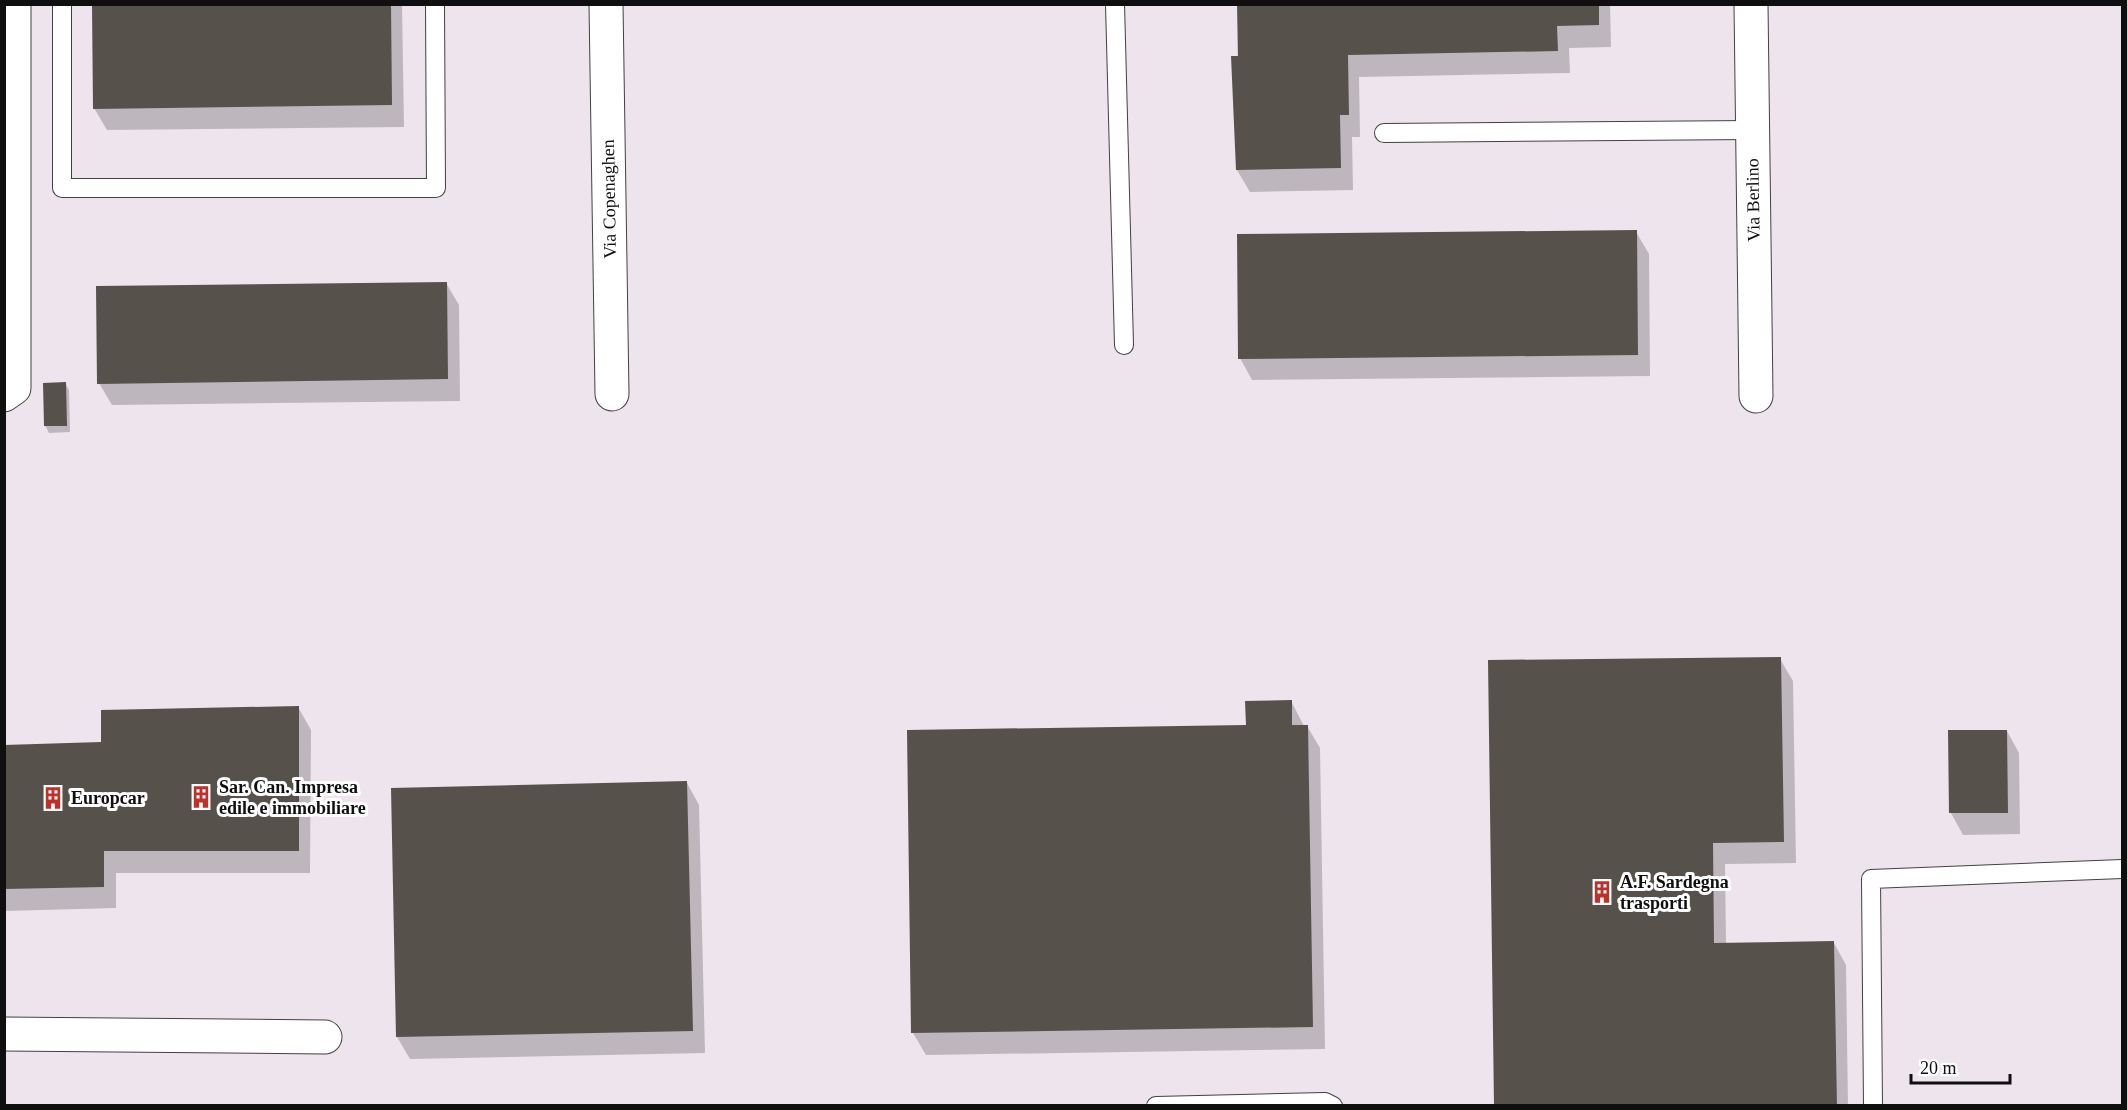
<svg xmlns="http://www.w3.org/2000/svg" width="2127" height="1110" font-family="Georgia,serif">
<rect width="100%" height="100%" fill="#fffdf2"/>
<polygon fill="#ede4ed" points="5,5 2122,5 2122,1105 5,1106"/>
<g fill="#0003">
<polygon points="93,4 402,4 404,127 107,130 94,108"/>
<polygon points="1238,4 1610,4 1611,47 1569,48 1570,73 1359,77 1360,137 1352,137 1353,190 1250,192 1237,170"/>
<polygon points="1636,232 1649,254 1650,376 1252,380 1240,358"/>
<polygon points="446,283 459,305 460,401 112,405 99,383"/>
<polygon points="65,383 69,390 70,432 49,433 45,425"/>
<polygon points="1780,659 1793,681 1796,863 1725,864 1726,944 1834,943 1846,965 1848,1106 1495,1106"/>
<polygon points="1291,701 1304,726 1307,726 1320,748 1325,1049 926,1055 913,1033 1247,726"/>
<polygon points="298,707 311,730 310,873 116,873 116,908 4,911 4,746 103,744"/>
<polygon points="2007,731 2019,753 2020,834 1963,835 1951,813"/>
<polygon points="687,783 699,805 705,1053 410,1059 397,1037"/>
</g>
<g fill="#57514c">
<polygon points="1237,4 1599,4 1599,25 1557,26 1558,51 1348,55 1349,115 1340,115 1341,168 1236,170 1231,56 1238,56"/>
<polygon points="92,5 391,5 392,105 93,109"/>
<polygon points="1637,230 1638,355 1238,359 1237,234"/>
<polygon points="447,282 448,379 97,384 96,286"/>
<polygon points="66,382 67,426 44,426 43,383"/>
<polygon points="1781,657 1784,842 1713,843 1714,943 1834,941 1837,1106 1494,1106 1488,660"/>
<polygon points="1292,700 1292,725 1308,725 1313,1027 911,1033 907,730 1246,725 1245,701"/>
<polygon points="299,706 299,851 104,851 104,887 4,889 4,745 101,742 101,710"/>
<polygon points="1948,730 2007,730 2008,813 1949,813"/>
<polygon points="687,781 693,1031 396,1037 391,788"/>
</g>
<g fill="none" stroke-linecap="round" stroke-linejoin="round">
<g stroke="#424242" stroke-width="20">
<g id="lane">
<polyline points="62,4 62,188 436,188 435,4"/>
<polyline points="1115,4 1124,345"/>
<polyline points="1384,133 1752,130"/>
<polyline points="1156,1106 1325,1102 1333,1106"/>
<polyline points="1873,1106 1871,879 2122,869"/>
</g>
</g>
<g stroke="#424242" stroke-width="35">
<g id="street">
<polyline points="606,4 612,394"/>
<polyline points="1751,4 1756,396"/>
<polyline points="4,395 14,388 14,4"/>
<polyline points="4,1034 325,1037"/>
</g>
</g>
<use href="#lane" stroke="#fff" stroke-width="18"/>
<use href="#street" stroke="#fff" stroke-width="33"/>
</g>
<defs>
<g id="building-bare" transform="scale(1.8)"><path d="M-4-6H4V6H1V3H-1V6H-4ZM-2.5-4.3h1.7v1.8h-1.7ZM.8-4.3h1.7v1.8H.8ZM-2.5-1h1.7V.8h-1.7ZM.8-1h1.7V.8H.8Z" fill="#bc322a" stroke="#fff" stroke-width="2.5" paint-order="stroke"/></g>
</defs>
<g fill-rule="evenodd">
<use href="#building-bare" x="201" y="797"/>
<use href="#building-bare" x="53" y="798"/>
<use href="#building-bare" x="1602" y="892"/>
</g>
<g text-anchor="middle" stroke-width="6" stroke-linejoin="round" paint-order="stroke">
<g font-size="18" fill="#0f0f0f" stroke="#fff">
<text transform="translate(609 199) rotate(-91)" y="6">Via Copenaghen</text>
<text transform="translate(1753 200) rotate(-91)" y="6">Via Berlino</text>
</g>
<g font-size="18" font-weight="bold" fill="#0f0f0f" stroke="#fff" text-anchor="start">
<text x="219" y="793">Sar. Can. Impresa<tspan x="219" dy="21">edile e immobiliare</tspan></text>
<text x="71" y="804">Europcar</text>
<text x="1620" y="888">A.F. Sardegna<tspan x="1620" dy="21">trasporti</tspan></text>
</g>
</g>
<rect width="2127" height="1110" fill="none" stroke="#0f0f0f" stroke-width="12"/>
<path d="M1911 1074v9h99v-9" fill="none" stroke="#0f0f0f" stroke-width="3"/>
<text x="1920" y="1074" font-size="18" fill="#0f0f0f" stroke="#ffffff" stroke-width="4.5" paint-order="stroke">20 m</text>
</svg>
